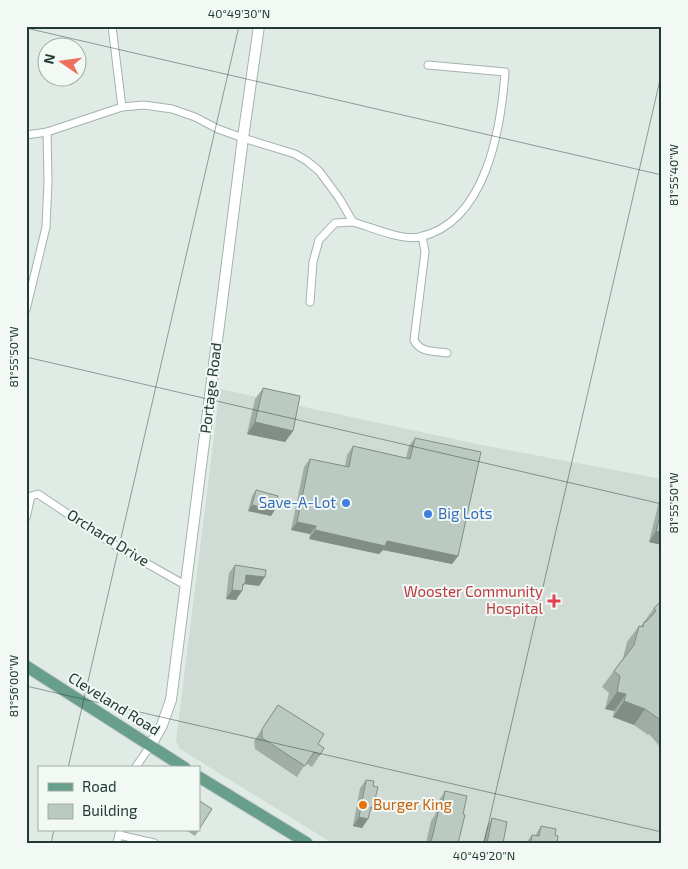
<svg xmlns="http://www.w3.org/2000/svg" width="688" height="869" font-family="'Exo 2',sans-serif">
<rect width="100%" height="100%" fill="#e1ebe6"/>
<polygon fill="#d0dbd5" points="220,389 482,445 662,479 662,843 332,843 180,749 176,741"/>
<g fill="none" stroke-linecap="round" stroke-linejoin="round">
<g stroke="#a4b3ac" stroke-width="9">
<g id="street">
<polyline points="112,26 122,107"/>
<path d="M26 135 47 132 122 107 144 105 172 109 195 117 218 129 243 138 295 154 307 161 319 171 339 198 353 222C371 227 401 241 420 237 486 222 501 129 505 72L428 65"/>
<path d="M422 236 425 252 414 340C420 353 434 351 447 353"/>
<polyline points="310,302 313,262 319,240 335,223 353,222"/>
<polyline points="26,310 46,227 48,182 47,132"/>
<polyline points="26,518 31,496 38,494 116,546 185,585"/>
<polyline points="135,768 151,745"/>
<polyline points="119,835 154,843"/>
<polyline points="117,843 120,830"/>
</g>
</g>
<g stroke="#a0b7ac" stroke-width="12">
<polyline id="secondary" points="151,745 162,725 171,700 243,138 259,26"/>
</g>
<g stroke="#c1c8c6" stroke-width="13">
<g id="primary">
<polyline points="26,666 185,768"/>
<polyline points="199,777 307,843"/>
</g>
</g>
<use href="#street" stroke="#fff" stroke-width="7"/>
<use href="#secondary" stroke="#fff" stroke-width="10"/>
<use href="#primary" stroke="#679f8b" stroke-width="11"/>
</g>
<g fill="#a0ada6">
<polygon points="263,388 293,431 285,442 247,434 255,399"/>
<polygon points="415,438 458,556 452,564 383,550 379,554 309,539 310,534 291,530 304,467 310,459 345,466 347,455 353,446 406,458 409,446"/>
<polygon points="662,489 662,545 649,542"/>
<polygon points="256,490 271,516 248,511 252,496"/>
<polygon points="235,565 259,586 244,584 236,600 226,599 229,573"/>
<polygon points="662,600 662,749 649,734 648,735 634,725 613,717 614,711 605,709 609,693 602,687 623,658 627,642 639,626 641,626 654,608"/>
<polygon points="278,705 320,755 312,767 306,763 297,777 255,749 254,741"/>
<polygon points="366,780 373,786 373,807 370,812 368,819 362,828 353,826 360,788"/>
<polygon points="445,791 463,814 458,843 426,843 431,821 435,815 438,802"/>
<polygon points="492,818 503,843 483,843 487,827"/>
<polygon points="541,826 555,835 557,843 526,843 532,835 535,836"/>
<polygon points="186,830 199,830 195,836"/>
</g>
<g fill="#828d87">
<polygon points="255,422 293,431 285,442 247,434"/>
<polygon points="252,505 275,510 271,516 248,511"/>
<polygon points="297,522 316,526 310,534 291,530"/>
<polygon points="315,530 387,541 458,556 452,564 383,550 379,554 309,539"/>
<polygon points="656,531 662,532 662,545 649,542"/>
<polygon points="246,575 265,577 259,586 244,584 240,591 242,591 236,600 226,599 232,590"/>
<polygon points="617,692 626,694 614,711 605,709"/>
<polygon points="624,701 645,709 634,725 613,717"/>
<polygon points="359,817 368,819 362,828 353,826"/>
</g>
<g fill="#bac9c1" stroke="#828d87">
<polygon points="263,388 300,396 293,431 255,422"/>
<polygon points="415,438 481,452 458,556 387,541 385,546 315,530 316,526 297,522 310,459 349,467 353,446 410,459"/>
<polygon points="256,490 278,496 275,510 252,505"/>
<polygon points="662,509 662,532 656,531"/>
<polygon points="235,565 266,570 265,577 246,575 245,584 243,584 242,591 232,590"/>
<polygon points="662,600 662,719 660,717 659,719 645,709 624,701 626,694 617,692 620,676 614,671 634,645 639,626 643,627 644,622 646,622 656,611 654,608"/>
<polygon points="278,705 324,734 318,744 324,748 320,755 314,752 305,766 262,738 262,729"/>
<polygon points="366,780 374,781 373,786 378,787 373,807 371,807 368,819 359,817"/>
<polygon points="445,791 467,796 463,814 465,815 458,843 435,843 431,842 439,809 441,810"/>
<polygon points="200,801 212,809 198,831 197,830 199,830 199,802"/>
<polygon points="492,818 507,822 503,843 487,843"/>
<polygon points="541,826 556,829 555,835 558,836 557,843 531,843 532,835 539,836"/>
</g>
<path fill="none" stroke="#223b32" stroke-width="1" stroke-opacity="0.45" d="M26 28 662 175M26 357 662 504M26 686 662 832M68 768 239 26M51 843 54 830M484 843 662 71"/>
<g fill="#3f7fe0" stroke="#f2f8f4" stroke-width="2">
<circle cx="346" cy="503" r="5"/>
<circle cx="428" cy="514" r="5"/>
</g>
<path fill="#e0444e" stroke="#f2f8f4" stroke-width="2" d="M551.5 593.5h5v5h5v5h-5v5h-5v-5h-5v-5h5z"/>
<circle fill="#e8710a" stroke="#f2f8f4" stroke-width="2" cx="363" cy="805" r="5"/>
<g text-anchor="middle" stroke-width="4" stroke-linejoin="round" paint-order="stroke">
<g font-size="15" fill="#223b32" stroke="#f2f8f4">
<text transform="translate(211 388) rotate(-83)" y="5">Portage Road</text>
<text transform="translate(108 538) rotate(32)" y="5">Orchard Drive</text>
<text transform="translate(114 704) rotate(32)" y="5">Cleveland Road</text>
</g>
<g font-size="15" fill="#366cbe" stroke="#f2f8f4" text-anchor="end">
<text x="336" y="508">Save-A-Lot</text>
<text x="438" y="519" text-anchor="start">Big Lots</text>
</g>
<g font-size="15" fill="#be3a42" stroke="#f2f8f4" text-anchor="end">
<text x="543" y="597">Wooster Community<tspan x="543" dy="17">Hospital</tspan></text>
</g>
<g font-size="15" fill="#c56008" stroke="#f2f8f4" text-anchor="start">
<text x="373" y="810">Burger King</text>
</g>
</g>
<rect width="688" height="869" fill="none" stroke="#f2f8f4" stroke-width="55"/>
<rect x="38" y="766" width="162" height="65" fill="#f2f8f4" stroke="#9faca6"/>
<rect x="48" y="783" width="25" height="8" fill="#679f8b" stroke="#9faca6"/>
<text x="82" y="792" font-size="15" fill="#223b32">Road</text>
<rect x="48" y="804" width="25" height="15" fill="#bac9c1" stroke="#9faca6"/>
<text x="82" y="816" font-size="15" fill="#223b32">Building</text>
<g transform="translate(62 62) rotate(283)"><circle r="24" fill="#f2f8f4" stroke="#9faca6"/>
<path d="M0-4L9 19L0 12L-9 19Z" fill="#ed705d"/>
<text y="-8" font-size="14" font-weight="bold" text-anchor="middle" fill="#223b32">N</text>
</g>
<rect x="28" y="28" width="632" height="814" fill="none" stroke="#223b32" stroke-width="2"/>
<g font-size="12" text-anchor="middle" fill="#223b32">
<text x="239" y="18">40°49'30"N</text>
<text transform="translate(674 175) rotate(-90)" y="4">81°55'40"W</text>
<text transform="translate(14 357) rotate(-90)" y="4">81°55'50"W</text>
<text transform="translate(674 503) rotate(-90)" y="4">81°55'50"W</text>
<text transform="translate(14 686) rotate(-90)" y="4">81°56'00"W</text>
<text x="484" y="860">40°49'20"N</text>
</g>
</svg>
